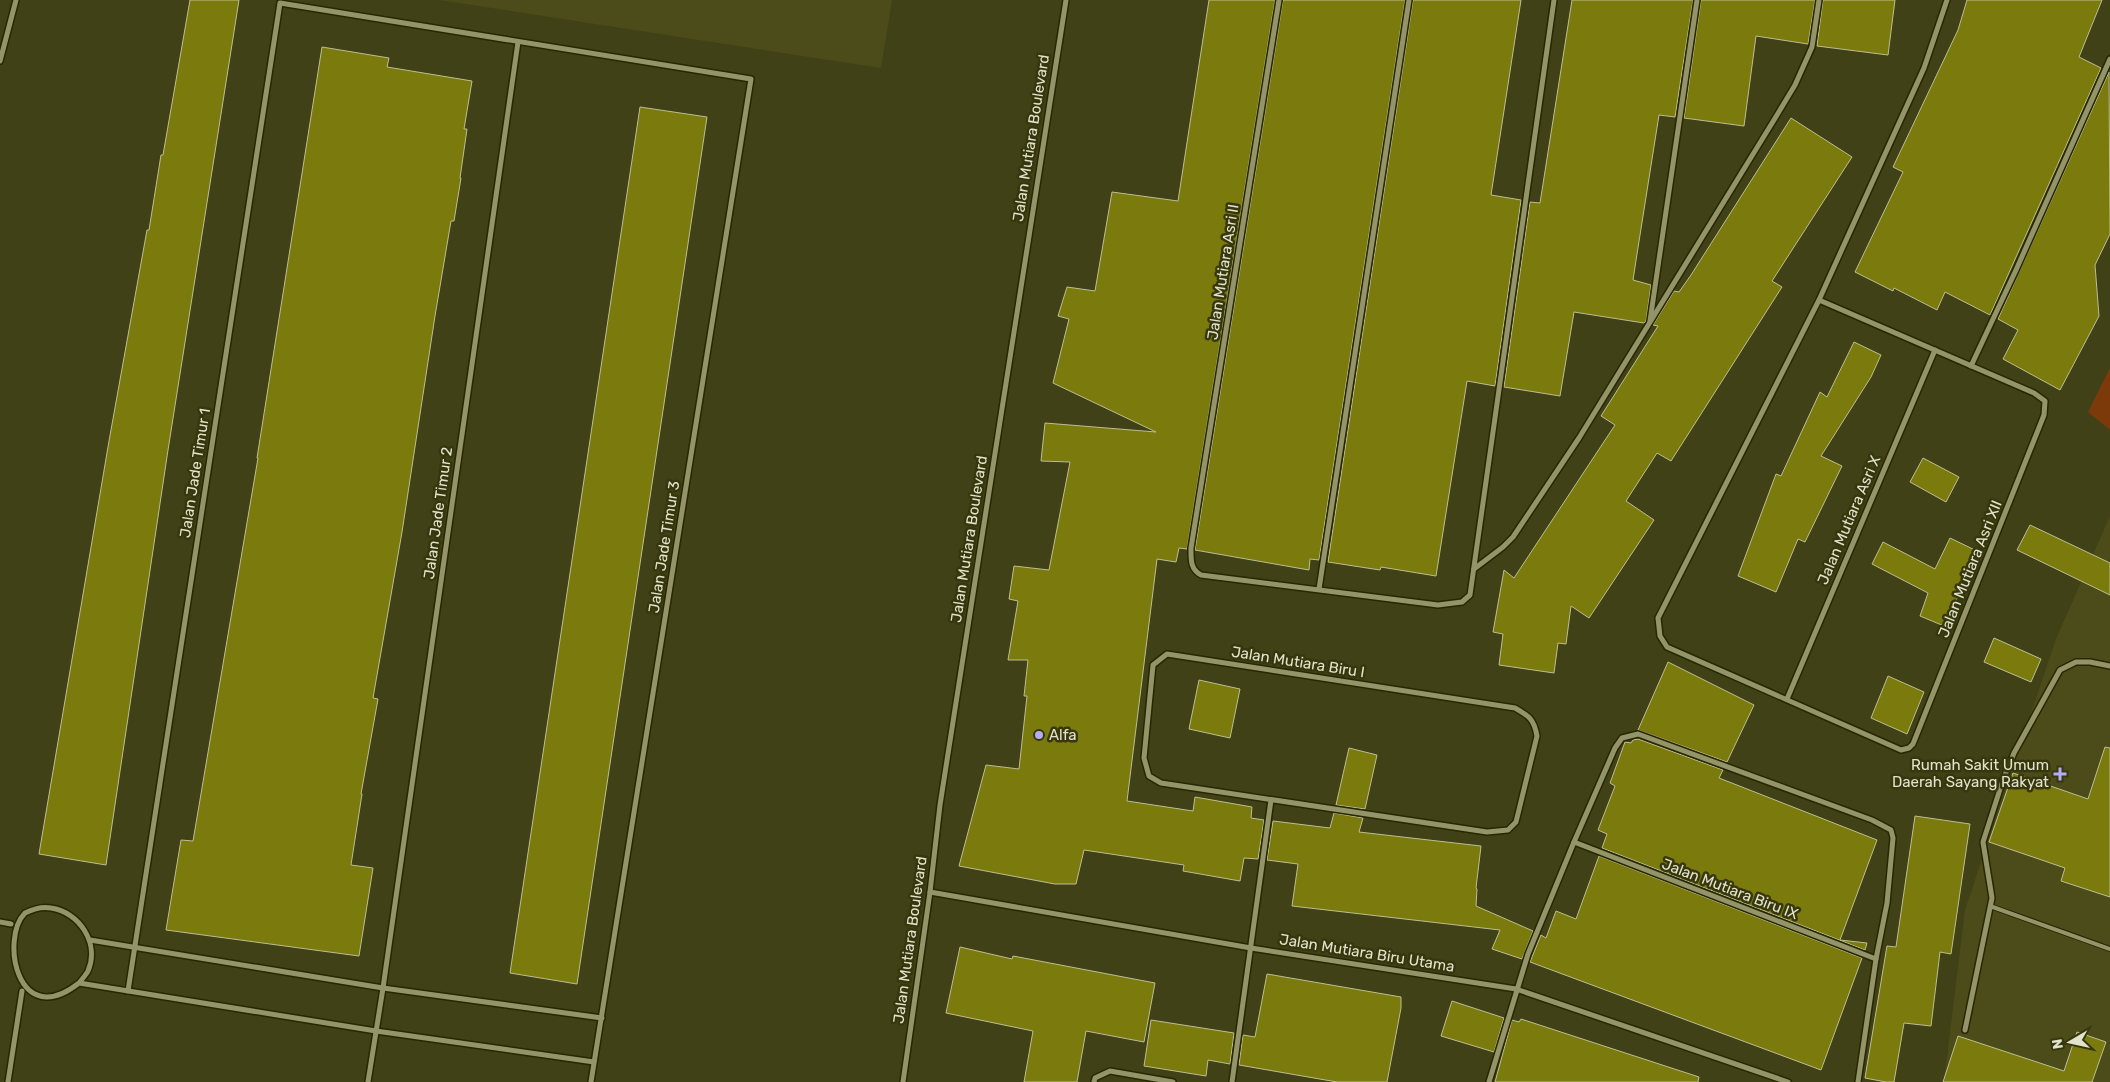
<svg xmlns="http://www.w3.org/2000/svg" width="2110" height="1082" font-family="Rubik,sans-serif">
<rect width="100%" height="100%" fill="#414118"/>
<g fill="#4c4c1a">
<polygon points="440,0 892,0 881,68"/>
<polygon points="2110,516 2110,1082 1944,1082 1965,910 2056,639"/>
</g>
<polygon fill="#7c390a" points="2110,368 2110,430 2088,412"/>
<g fill="#7b7a0c" stroke="#bdbf92">
<polygon points="190,0 239,0 168,450 106,865 39,854 109,441 147,230 149,230 161,155 163,155"/>
<polygon points="1209,0 1275,0 1187,549 1179,548 1176,562 1157,559 1127,801 1193,811 1195,797 1252,807 1251,818 1264,820 1258,859 1244,858 1240,881 1183,871 1184,865 1084,850 1076,884 1055,884 959,866 986,765 1019,769 1027,696 1024,696 1028,660 1008,660 1018,601 1009,599 1014,566 1049,570 1070,462 1041,461 1045,423 1156,432 1053,383 1069,319 1058,316 1067,287 1095,291 1112,192 1178,201"/>
<polygon points="1283,0 1405,0 1319,560 1310,559 1309,570 1195,550"/>
<polygon points="1413,0 1521,0 1491,195 1521,200 1495,386 1467,381 1436,576 1381,567 1380,570 1328,562"/>
<polygon points="1572,0 1693,0 1675,117 1659,115 1637,254 1633,280 1651,285 1646,321 1644,323 1574,312 1560,396 1504,387 1530,202 1540,203"/>
<polygon points="1701,0 1815,0 1808,44 1756,36 1744,126 1684,118"/>
<polygon points="1823,0 1895,0 1888,55 1817,46"/>
<polygon points="1967,0 2102,0 2079,57 2101,68 1990,315 1945,292 1937,310 1894,288 1893,291 1855,272 1903,172 1893,167 1958,30"/>
<polygon points="322,47 389,58 387,67 472,81 464,129 467,129 460,178 461,178 454,221 451,221 435,316 402,532 373,698 378,699 361,794 362,794 351,865 373,868 359,956 166,930 181,840 193,841 258,458 257,458"/>
<polygon points="2109,72 2110,234 2095,265 2099,316 2060,390 2003,359 2018,330 1998,319"/>
<polygon points="640,107 707,117 577,984 510,973"/>
<polygon points="1791,118 1852,157 1772,281 1782,287 1671,461 1657,453 1626,501 1654,520 1589,618 1571,606 1566,644 1558,643 1554,673 1499,665 1503,634 1493,632 1504,570 1514,578 1615,425 1601,416 1658,326 1653,325 1674,291 1679,292 1691,275"/>
<polygon points="1854,342 1881,355 1871,377 1821,456 1842,466 1805,542 1798,539 1776,592 1738,576 1776,474 1781,476 1820,392 1827,397"/>
<polygon points="1923,458 1959,477 1946,502 1910,482"/>
<polygon points="2030,525 2110,563 2110,595 2017,550"/>
<polygon points="1950,538 1979,552 1944,626 1920,616 1928,593 1872,564 1883,542 1935,569"/>
<polygon points="1994,638 2041,659 2031,682 1984,662"/>
<polygon points="1668,662 1754,705 1727,762 1638,730"/>
<polygon points="1888,676 1924,692 1907,734 1871,718"/>
<polygon points="1199,680 1240,689 1230,738 1189,729"/>
<polygon points="1638,739 1723,770 1719,778 1877,840 1840,940 1867,943 1865,950 1602,848 1607,834 1598,830 1615,786 1610,783 1625,742 1631,743 1633,740"/>
<polygon points="2105,747 2110,748 2110,897 2061,881 2065,868 1989,842 2013,773 2088,799"/>
<polygon points="1349,748 1377,755 1365,809 1336,805"/>
<polygon points="1334,813 1363,818 1359,832 1481,846 1476,888 1477,889 1476,906 1533,931 1522,959 1492,949 1500,930 1292,906 1298,864 1267,860 1273,821 1330,828"/>
<polygon points="1915,816 1970,824 1951,954 1940,952 1931,1026 1904,1023 1894,1082 1886,1082 1865,1078 1887,946 1896,947"/>
<polygon points="1599,856 1862,958 1821,1070 1530,962 1541,935 1546,938 1556,911 1576,919"/>
<polygon points="960,947 1012,959 1013,956 1155,983 1144,1042 1086,1031 1077,1082 1024,1082 1033,1031 946,1013"/>
<polygon points="1267,974 1401,997 1401,1008 1387,1082 1337,1082 1239,1065 1243,1035 1255,1037"/>
<polygon points="1452,1001 1504,1018 1494,1052 1441,1036"/>
<polygon points="1521,1019 1699,1077 1698,1082 1495,1082 1512,1020 1519,1022"/>
<polygon points="1151,1020 1234,1033 1230,1064 1208,1060 1206,1076 1144,1066"/>
<polygon points="2077,1032 2106,1042 2092,1082 1943,1082 1958,1036 2064,1071"/>
</g>
<g fill="none" stroke-linecap="round" stroke-linejoin="round">
<g stroke="#282700" stroke-width="6">
<polyline id="lane" points="1990,906 2110,949"/>
</g>
<g stroke="#282700" stroke-width="8">
<g id="street">
<path d="M1279 0 1191 548C1191 559 1190 569 1201 575L1438 605 1462 602 1470 595 1554 0"/>
<polyline points="0,61 16,0"/>
<polyline points="1819,300 2034,393 2045,401 2044,415 1913,744 1909,748 1901,750 1667,647 1660,636 1658,618 1819,300 1924,68 1947,0"/>
<polyline points="1650,321 1697,0"/>
<polyline points="1971,366 2016,270 2110,59"/>
<polyline points="1474,569 1503,547 1513,537 1579,438 1777,115 1795,85 1812,47 1819,0"/>
<polyline points="1319,589 1409,0"/>
<path d="M1167 654 1515 708C1529 716 1534 719 1537 736L1516 822 1508 830 1487 832 1161 783 1149 776 1144 758 1153 665Z"/>
<polyline points="1787,699 1935,350"/>
<polyline points="1574,842 1876,959"/>
<polyline points="930,892 1251,948 1516,989 1788,1082"/>
<polyline points="0,922 11,924"/>
<polyline points="90,940 383,988 602,1018"/>
<path d="M79 983C82 979 86 975 88 971 100 943 79 912 51 908 42 906 33 909 25 913 0 938 17 1032 79 983L376 1031 594 1062"/>
<polyline points="128,991 280,3 751,79 591,1082"/>
<polyline points="1965,1030 1992,898 1983,842 2003,780 2014,753 2060,670 2076,662 2090,662 2110,666"/>
<polyline points="8,1082 22,991"/>
<polyline points="368,1082 383,988 518,42"/>
<polyline points="903,1082 930,892 940,805 1066,0"/>
<polyline points="1094,1082 1095,1078 1110,1071 1173,1082"/>
<polyline points="1232,1082 1271,800"/>
<polyline points="1489,1082 1528,954 1574,842 1615,748 1622,738 1638,734 1872,820 1891,830 1893,838 1887,903 1876,959 1858,1082"/>
</g>
</g>
<use href="#lane" stroke="#93946a" stroke-width="4"/>
<use href="#street" stroke="#93946a" stroke-width="5"/>
</g>
<g fill="#b5acf8" stroke="#37370d" stroke-width="2">
<circle cx="1039" cy="735" r="5"/>
<path d="M2057.5 766.5h5v5h5v5h-5v5h-5v-5h-5v-5h5z"/>
</g>
<g text-anchor="middle" stroke-width="5" stroke-linejoin="round" paint-order="stroke">
<g font-size="15" fill="#e2e3cc" stroke="#37370d">
<text transform="translate(1031 138) rotate(-81)" y="5">Jalan Mutiara Boulevard</text>
<text transform="translate(1223 272) rotate(-81)" y="5">Jalan Mutiara Asri II</text>
<text transform="translate(195 473) rotate(-81)" y="5">Jalan Jade Timur 1</text>
<text transform="translate(438 513) rotate(-82)" y="5">Jalan Jade Timur 2</text>
<text transform="translate(1849 520) rotate(-67)" y="5">Jalan Mutiara Asri X</text>
<text transform="translate(969 539) rotate(-81)" y="5">Jalan Mutiara Boulevard</text>
<text transform="translate(664 547) rotate(-81)" y="5">Jalan Jade Timur 3</text>
<text transform="translate(1970 569) rotate(-68)" y="5">Jalan Mutiara Asri XII</text>
<text transform="translate(1298 662) rotate(9)" y="5">Jalan Mutiara Biru I</text>
<text transform="translate(1730 889) rotate(21)" y="5">Jalan Mutiara Biru IX</text>
<text transform="translate(910 940) rotate(-82)" y="5">Jalan Mutiara Boulevard</text>
<text transform="translate(1367 953) rotate(9)" y="5">Jalan Mutiara Biru Utama</text>
</g>
<g font-size="15" fill="#e2e3cc" stroke="#37370d" text-anchor="start">
<text x="1049" y="740">Alfa</text>
<text x="2049" y="770" text-anchor="end">Rumah Sakit Umum<tspan x="2049" dy="17">Daerah Sayang Rakyat</tspan></text>
</g>
</g>
<g transform="translate(2070 1042) rotate(261)" stroke="#37370d" stroke-width="4" paint-order="stroke">
<path d="M0-4L9 19L0 12L-9 19Z" fill="#e2e3cc"/>
<text y="-8" font-size="14" font-weight="bold" text-anchor="middle" fill="#e2e3cc">N</text>
</g>
</svg>
